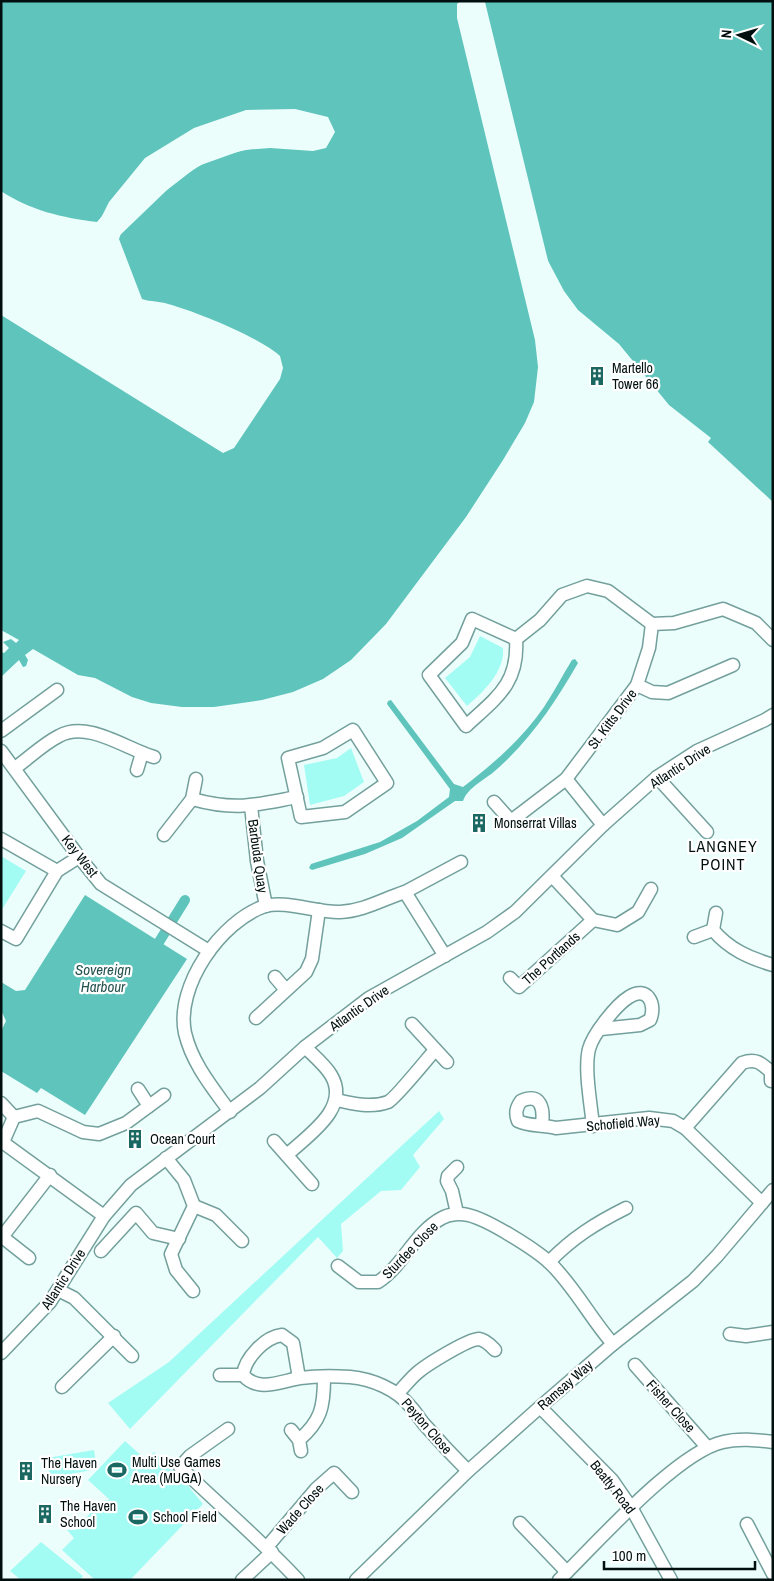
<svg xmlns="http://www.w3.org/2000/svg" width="774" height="1581" font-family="'Archivo Narrow',sans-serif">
<rect width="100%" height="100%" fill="#ecfefc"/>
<g fill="#a3fcf4">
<path d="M480 636 503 648C505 672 483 692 467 706L445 678 470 657Z"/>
<polygon points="351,748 364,782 344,796 310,805 304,765 337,758"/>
<polygon points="1,856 26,871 1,911"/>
<polygon points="439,1111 444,1119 413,1155 420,1167 401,1190 381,1191 341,1224 343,1251 337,1258 318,1237 130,1429 108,1403 169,1362"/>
<polygon points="125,1441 145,1459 125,1484 154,1452 173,1471 166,1478 170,1481 180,1476 203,1504 130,1580 95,1580 62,1550 74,1538 67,1530 76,1530 81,1520 83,1521 94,1509 92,1507 95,1502 110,1500 88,1480"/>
<polygon points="94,1450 97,1469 50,1478 47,1458"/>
<polygon points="41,1542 83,1576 80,1580 21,1580 10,1571"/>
</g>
<g fill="#5fc4bc">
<path d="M1 1H460L457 4V18L535 340 538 367 534 402 525 423 503 460 466 517 386 624 351 660 323 679 293 692 262 700 214 707H182L151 703 132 697 95 678 78 675 33 649 25 655 28 660 26 666 23 667 19 660 1 677V652L4 653 9 648 3 642 11 639 16 643 19 640 1 630V315L223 453 234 448 280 379 283 368 280 356C261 338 195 311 168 304 160 301 151 302 142 299L119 239 123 227 183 176 206 162 228 154 255 148H315L325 141 318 122 306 120 245 122 193 138 145 166 97 222C63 218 29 210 1 191Z"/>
<polygon points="480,1 773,1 773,502 708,442 711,438 669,405 619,344 578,310 564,291 546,257 484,7"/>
<path d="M575 659 578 663C555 703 531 739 496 770 485 780 468 787 463 801H455L402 838 365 854 312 870 309 868 311 864 380 842 417 821 449 797 450 789 387 704 388 701 391 700 454 784 463 787C493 764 522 739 544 707 554 692 562 676 572 660Z"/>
<polygon points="85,895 187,959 85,1115 41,1088 37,1093 1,1071 1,1031 6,1021 1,1010 1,982 16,991 25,990"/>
</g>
<g fill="#ecfefc">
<polygon points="478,1 485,2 551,273 543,258 534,231 482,8"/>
<polygon points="295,109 328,117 335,132 326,148 313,151 270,148 243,150 198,166 167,190 116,239 121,226 156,192 205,160 243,148 280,144 303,148 315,146 322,140 316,124 305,122 258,122 220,130 157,160 138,176 99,222 109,202 145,158 194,128 246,110"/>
</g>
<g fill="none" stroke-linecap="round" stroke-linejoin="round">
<polyline stroke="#5fc4bc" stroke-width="10" points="159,942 185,900"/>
<g stroke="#73a09c" stroke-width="15">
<g id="minor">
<path d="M472 619 516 639C519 684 496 698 466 726L429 675 462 643Z"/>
<polyline points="516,639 540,620 562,595 587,586 608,591 652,624 674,623 723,609 756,623 773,640"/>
<polyline points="637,685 652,692 668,693 733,665"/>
<polygon points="353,730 387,783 345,812 301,817 288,758 323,748"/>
<polyline points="1,731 57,690"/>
<polyline points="1,751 79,857 101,884 209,951"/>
<path d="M15 768C29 758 43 744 59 736 88 720 126 749 154 757"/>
<polyline points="137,770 142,753"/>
<polyline points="657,777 707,832"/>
<polyline points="566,779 603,825"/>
<path d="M192 799C236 811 254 805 297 797"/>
<polyline points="494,802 511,821 566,779 637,685 649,648 652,624"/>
<polyline points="251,806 257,861 266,906"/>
<polyline points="164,835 192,799 196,779"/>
<polyline points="1,839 57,871"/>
<polyline points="553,877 593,920 617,925 638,912 651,889"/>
<polyline points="405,892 461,862"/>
<path d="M716 913 713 930C729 949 749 958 773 965"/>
<polyline points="1,931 16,939 57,871 79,857"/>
<polyline points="694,937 713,930"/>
<polyline points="275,977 286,990"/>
<polyline points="510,978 519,987 593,920"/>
<polyline points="256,1018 306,972 312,959 319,910"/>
<polyline points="412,1024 447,1062"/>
<polyline points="138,1089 149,1106"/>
<path d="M337 1100C353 1104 372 1108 388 1102 395 1099 427 1059 435 1050"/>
<polyline points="1,1103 14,1117"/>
<path d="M230 1112C212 1087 192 1063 185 1033 175 986 221 921 265 906 284 900 319 913 340 912 364 911 383 899 405 892L445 956"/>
<path d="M542 1124C544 1109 541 1092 521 1101 516 1108 515 1113 518 1121 530 1127 542 1124 556 1128L649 1118 673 1121 685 1128 762 1203"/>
<path d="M593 1126C591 1105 584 1069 589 1049 593 1034 616 1005 629 997 647 985 657 1004 650 1020L640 1025 601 1029"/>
<path d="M685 1128 742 1063C756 1058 761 1063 771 1072V1081"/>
<polyline points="1,1141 104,1216"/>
<polyline points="274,1141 312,1184"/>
<polyline points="3,1142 14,1117 38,1111 83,1132 99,1134 126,1123 164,1095"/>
<path d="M287 1155C308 1135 351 1108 331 1075 325 1065 314 1056 305 1047"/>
<polyline points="166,1158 184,1180 194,1206 171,1254 176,1270 193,1291"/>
<polyline points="194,1206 216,1215 242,1241"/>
<polyline points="457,1213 452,1191 447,1181 448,1176 457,1167"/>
<polyline points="1,1236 29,1258"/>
<polyline points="2,1237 50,1175"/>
<polyline points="101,1251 136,1213 153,1233 179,1239"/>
<path d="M549 1262C572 1238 596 1223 626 1208"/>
<path d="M338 1266 359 1282H378C403 1266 415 1232 442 1218 449 1214 460 1213 468 1215 487 1219 535 1249 550 1263 574 1286 591 1319 613 1344"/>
<polyline points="58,1290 74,1298 132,1356"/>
<polyline points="730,1334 746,1336 773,1332"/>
<polyline points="1,1353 50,1302 104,1216 131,1185 260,1088 305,1047 369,998 487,932 515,912 603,825 657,777 697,751 765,720 773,715"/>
<polyline points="635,1365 707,1447"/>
<polyline points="220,1375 243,1375"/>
<path d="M299 1378 293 1343 282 1335C265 1337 245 1358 243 1375 258 1393 281 1381 300 1378 315 1376 335 1376 350 1377 372 1379 396 1389 410 1406 415 1411 419 1418 424 1424 438 1440 453 1456 468 1471"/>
<polyline points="62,1387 114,1336"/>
<path d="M398 1393C404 1387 410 1379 417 1373 426 1365 468 1339 479 1339 486 1340 491 1346 495 1350"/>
<polyline points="540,1407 612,1480 632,1509 671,1580"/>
<path d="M228 1429 190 1456 180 1467C219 1505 261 1540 298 1580"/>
<polyline points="291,1430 299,1440 301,1451"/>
<path d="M299 1440C321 1421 324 1407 324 1378"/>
<polyline points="520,1523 567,1572"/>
<polyline points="747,1524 773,1574"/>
<polyline points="267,1547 316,1489 334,1473 352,1492"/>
<polyline points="242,1580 272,1552"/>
<polyline points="356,1580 468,1471 540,1407 613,1344 693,1281 717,1256 773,1190"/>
<path d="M559 1580C595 1545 677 1452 723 1442 739 1438 756 1440 773 1442"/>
</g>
</g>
<use href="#minor" stroke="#fff" stroke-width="12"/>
</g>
<defs>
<g id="building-bare" transform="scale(1.5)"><path d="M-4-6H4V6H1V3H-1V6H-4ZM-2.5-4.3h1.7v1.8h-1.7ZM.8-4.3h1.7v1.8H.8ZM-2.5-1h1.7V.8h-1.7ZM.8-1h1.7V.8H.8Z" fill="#1b6762" stroke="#fff" stroke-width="2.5" paint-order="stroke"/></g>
<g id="stadium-bare" transform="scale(1.5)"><path d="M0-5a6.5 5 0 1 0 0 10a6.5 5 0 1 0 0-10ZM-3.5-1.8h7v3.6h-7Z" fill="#1b6762" stroke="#fff" stroke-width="2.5" paint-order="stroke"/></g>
</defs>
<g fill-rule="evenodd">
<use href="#building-bare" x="597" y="376"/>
<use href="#building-bare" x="479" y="823"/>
<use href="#building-bare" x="135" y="1139"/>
<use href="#stadium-bare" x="117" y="1470"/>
<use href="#building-bare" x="26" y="1471"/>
<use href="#building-bare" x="45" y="1514"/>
<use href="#stadium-bare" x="138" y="1517"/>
</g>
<g text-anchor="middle" stroke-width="4.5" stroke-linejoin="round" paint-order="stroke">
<g font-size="14" fill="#010f0e" stroke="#fff" text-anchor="start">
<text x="612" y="373">Martello<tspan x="612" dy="16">Tower 66</tspan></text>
<text x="494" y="828">Monserrat Villas</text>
<text x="150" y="1144">Ocean Court</text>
<text x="132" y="1467">Multi Use Games<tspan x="132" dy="16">Area (MUGA)</tspan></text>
<text x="41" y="1468">The Haven<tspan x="41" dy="16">Nursery</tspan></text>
<text x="60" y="1511">The Haven<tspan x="60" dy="16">School</tspan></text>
<text x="153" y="1522">School Field</text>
</g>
<g font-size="14" fill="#010f0e" stroke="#fff">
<text transform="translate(612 719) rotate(-53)" y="5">St. Kitts Drive</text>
<text transform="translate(680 766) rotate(-33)" y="5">Atlantic Drive</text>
<text transform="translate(80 856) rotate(52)" y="5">Key West</text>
<text transform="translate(258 856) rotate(82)" y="5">Barbuda Quay</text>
<text transform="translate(551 958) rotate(-42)" y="5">The Portlands</text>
<text transform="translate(359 1008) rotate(-35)" y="5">Atlantic Drive</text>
<text transform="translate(623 1123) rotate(-5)" y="5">Schofield Way</text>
<text transform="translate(410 1250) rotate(-46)" y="5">Sturdee Close</text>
<text transform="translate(63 1279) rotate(-57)" y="5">Atlantic Drive</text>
<text transform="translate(565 1385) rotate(-41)" y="5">Ramsay Way</text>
<text transform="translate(671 1406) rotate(48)" y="5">Fisher Close</text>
<text transform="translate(427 1426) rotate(49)" y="5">Peyton Close</text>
<text transform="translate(613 1487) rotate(52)" y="5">Beatty Road</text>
<text transform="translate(300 1509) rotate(-48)" y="5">Wade Close</text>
</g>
<g font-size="15" font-style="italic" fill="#265350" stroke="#fff">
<text x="103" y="975">Sovereign<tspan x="103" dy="17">Harbour</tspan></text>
</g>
<g font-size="16" letter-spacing="1" fill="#010f0e" stroke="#fff">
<text x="723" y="852">LANGNEY<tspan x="723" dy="18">POINT</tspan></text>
</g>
</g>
<rect width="774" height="1581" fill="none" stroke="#010f0e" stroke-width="5"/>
<g transform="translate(739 35) rotate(275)" stroke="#ffffff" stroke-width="4" paint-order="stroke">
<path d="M0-4L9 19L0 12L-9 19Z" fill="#010f0e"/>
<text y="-8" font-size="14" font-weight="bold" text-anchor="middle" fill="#010f0e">N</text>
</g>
<path d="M604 1561v8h151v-8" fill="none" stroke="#010f0e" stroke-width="2.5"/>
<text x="612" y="1561" font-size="15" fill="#010f0e" stroke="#ffffff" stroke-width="4" paint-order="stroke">100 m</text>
</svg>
